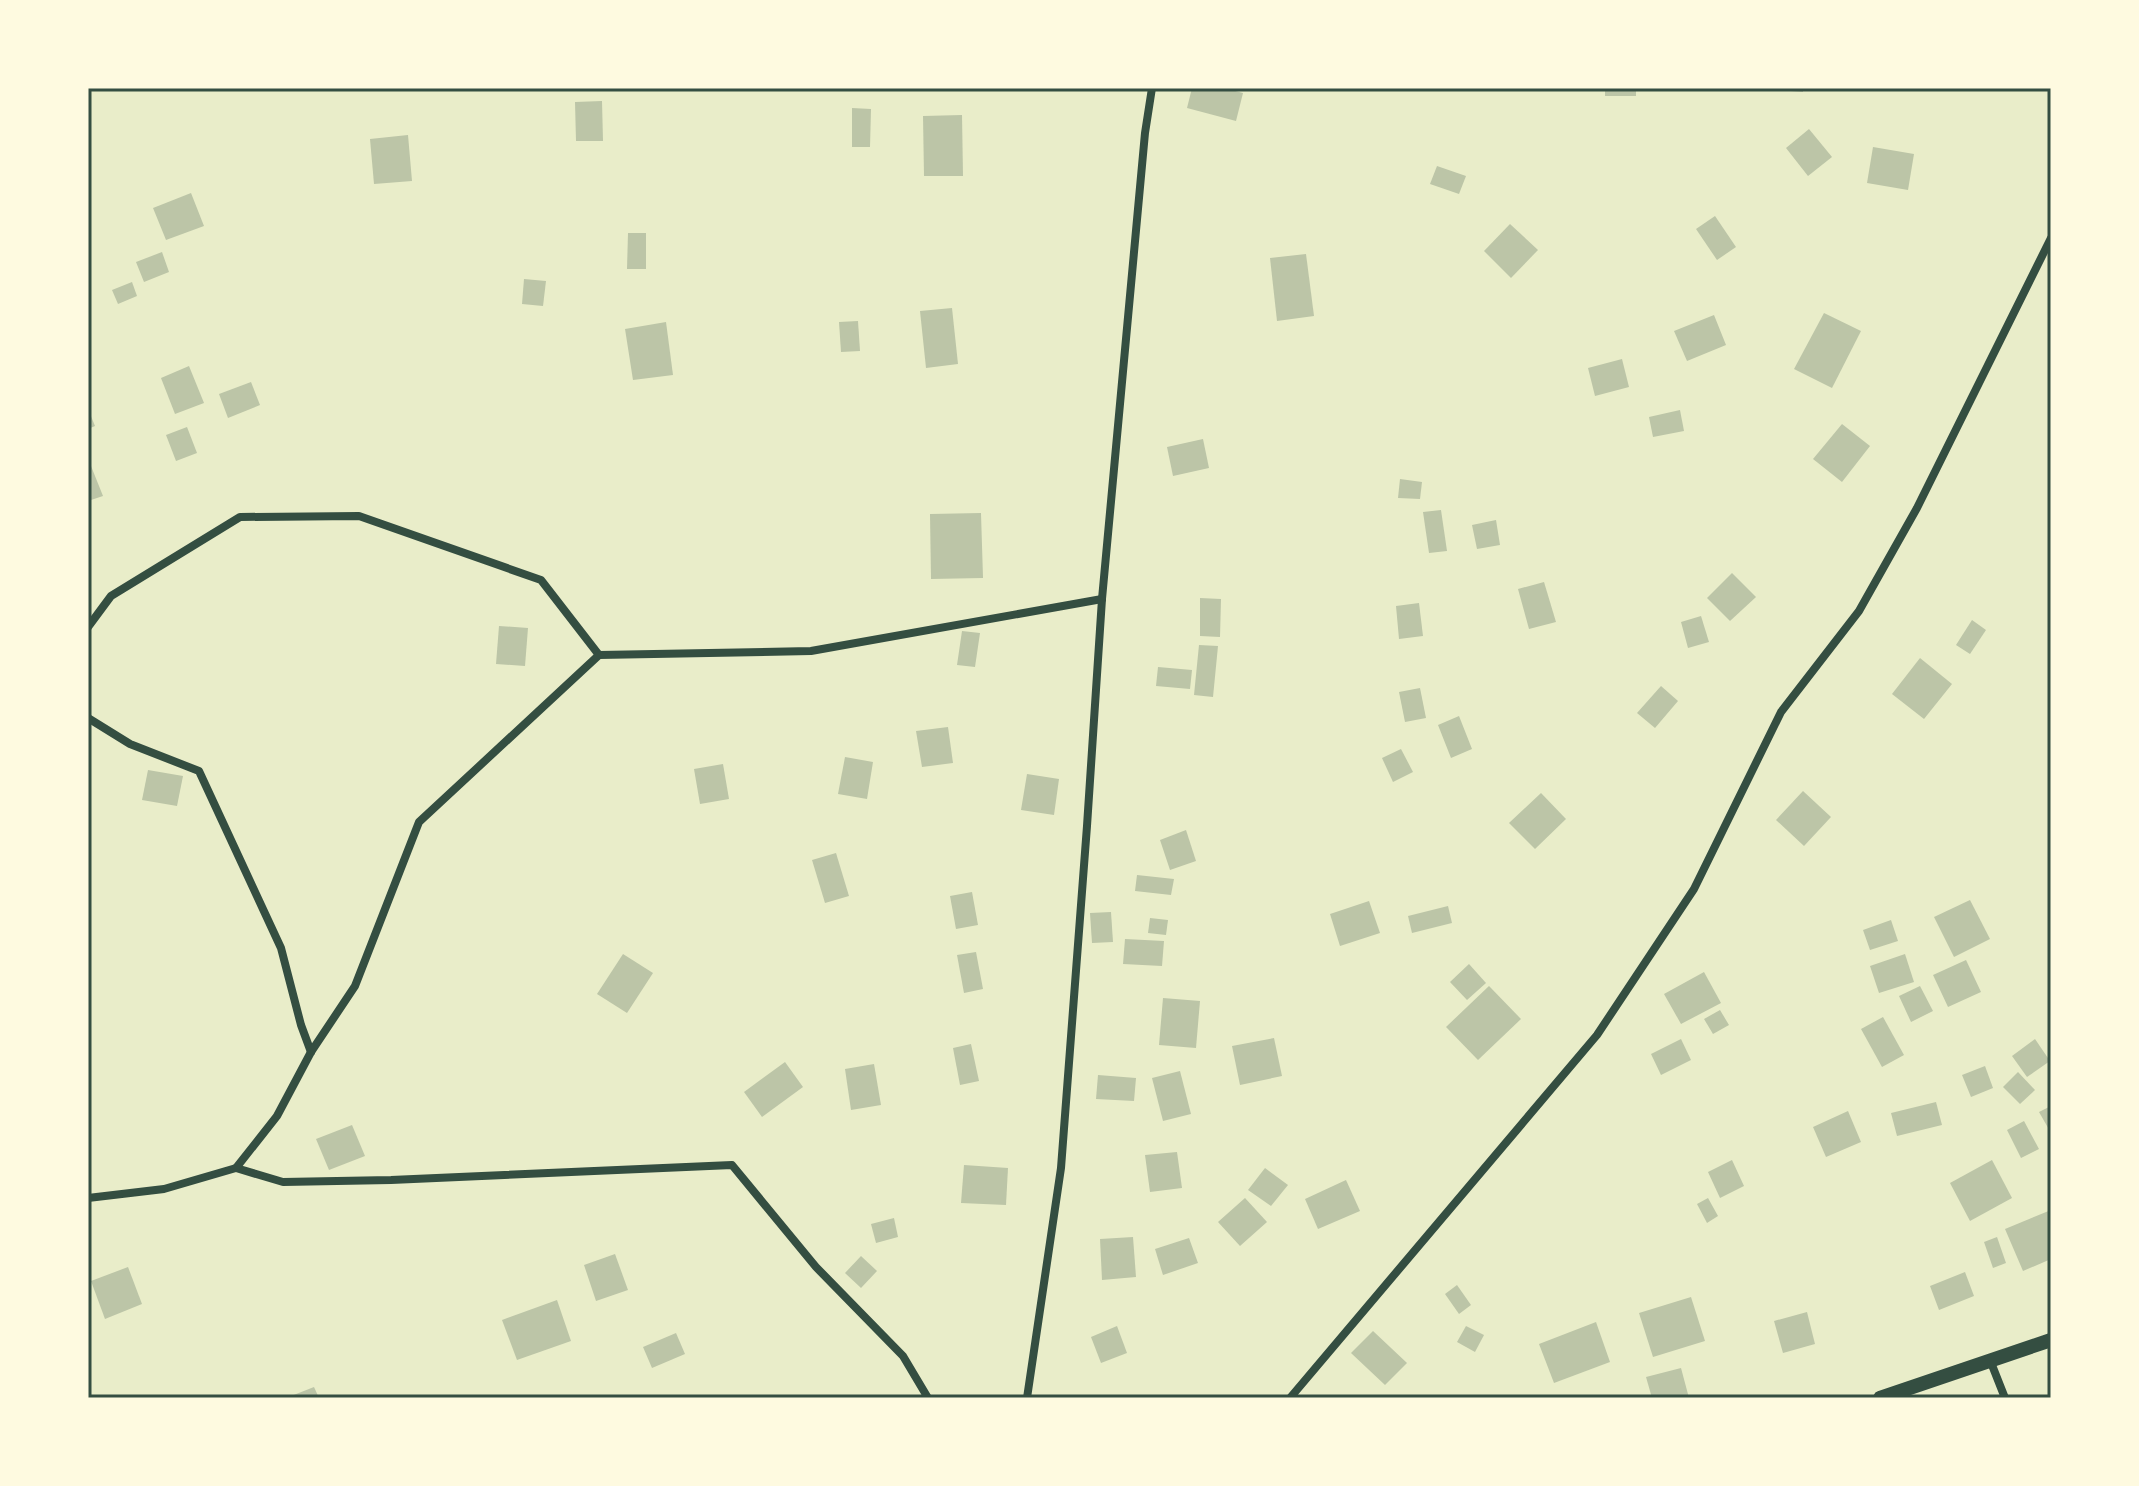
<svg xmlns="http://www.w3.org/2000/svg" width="2139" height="1486" font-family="'Roboto Condensed',sans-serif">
<rect width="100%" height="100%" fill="#e9edc9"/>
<g fill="#bcc5a7">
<polygon points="1192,88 1224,88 1243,93 1236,121 1187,108"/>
<rect x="1605" y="88" width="31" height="8"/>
<polygon points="1778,88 1803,88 1803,92 1778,90"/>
<polygon points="602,101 603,141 576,141 575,102"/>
<polygon points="852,108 871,109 870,147 852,147"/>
<polygon points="962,115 963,176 924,176 923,116"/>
<polygon points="1809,129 1832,157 1808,176 1786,148"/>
<polygon points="408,135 412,181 374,184 370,139"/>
<polygon points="1873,147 1914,154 1908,190 1867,183"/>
<polygon points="1437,166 1466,176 1459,194 1430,184"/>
<polygon points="191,193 204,226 166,240 153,208"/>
<polygon points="1715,216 1736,247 1717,260 1696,229"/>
<polygon points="1510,224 1538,250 1511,278 1484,251"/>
<polygon points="628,233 646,233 646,269 627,269"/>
<polygon points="162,252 169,272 144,282 136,262"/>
<polygon points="1306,254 1314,316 1277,321 1270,258"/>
<polygon points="524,279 546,281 543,306 522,304"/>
<polygon points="132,282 137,296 118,304 112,290"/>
<polygon points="952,308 958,364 926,368 920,311"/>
<polygon points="1824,313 1861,331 1832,388 1794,369"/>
<polygon points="1714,315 1726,345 1687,361 1674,331"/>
<polygon points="858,321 860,351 841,352 839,322"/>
<polygon points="666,322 673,375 633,380 625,329"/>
<polygon points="1622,359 1629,387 1595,396 1588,368"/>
<polygon points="189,366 204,403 175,414 161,378"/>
<polygon points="251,382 260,405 228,418 219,394"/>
<polygon points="88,409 95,426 88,429"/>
<polygon points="1680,410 1684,431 1653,437 1649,417"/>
<polygon points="1842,424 1870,446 1842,482 1813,459"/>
<polygon points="187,427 197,453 176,461 166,435"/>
<polygon points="1203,439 1209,468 1173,476 1167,447"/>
<polygon points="91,466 103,496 88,501 88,467"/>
<polygon points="1400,479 1422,482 1420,499 1398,498"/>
<polygon points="1441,510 1447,551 1429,553 1423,512"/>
<polygon points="981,513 983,578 931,579 930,514"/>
<polygon points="1496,520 1500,545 1477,549 1472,525"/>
<polygon points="1732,573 1756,597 1730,621 1707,598"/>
<polygon points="1544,582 1556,622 1529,629 1518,589"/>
<polygon points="1200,598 1221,599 1220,637 1200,636"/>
<polygon points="1419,603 1423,636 1399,639 1396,606"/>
<polygon points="1701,616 1709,642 1688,648 1681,622"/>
<polygon points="1972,620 1986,630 1970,654 1956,645"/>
<polygon points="499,626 528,628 525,666 496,664"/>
<polygon points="962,631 980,633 975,667 957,665"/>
<polygon points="1199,645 1218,646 1213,697 1194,695"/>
<polygon points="1920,658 1952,684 1924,719 1892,694"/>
<polygon points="1158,667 1192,670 1190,689 1156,686"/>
<polygon points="1661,686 1678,701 1655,728 1637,713"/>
<polygon points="1420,688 1426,718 1405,722 1399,692"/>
<polygon points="1459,716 1472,749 1451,758 1438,725"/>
<polygon points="948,727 953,763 922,767 916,731"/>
<polygon points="1401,749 1413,772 1393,782 1382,758"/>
<polygon points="845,757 873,762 867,799 838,794"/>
<polygon points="723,764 729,799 700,804 694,769"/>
<polygon points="148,770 183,776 177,806 142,800"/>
<polygon points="1027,774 1059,779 1054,815 1021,810"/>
<polygon points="1803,791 1831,817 1804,846 1776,820"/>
<polygon points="1541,793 1566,819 1535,849 1509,823"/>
<polygon points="1186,830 1196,861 1170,870 1160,840"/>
<polygon points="836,853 849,896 825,903 812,860"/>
<polygon points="1137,875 1174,879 1171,895 1135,891"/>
<polygon points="972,892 978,925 956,929 950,896"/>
<polygon points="1970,900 1990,939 1954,957 1934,917"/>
<polygon points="1369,901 1380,933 1340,946 1330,914"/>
<polygon points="1448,906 1452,923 1412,933 1408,916"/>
<polygon points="1111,912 1113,942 1092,943 1090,913"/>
<polygon points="1150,918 1168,920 1166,935 1148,933"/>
<polygon points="1891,920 1898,941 1870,950 1863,930"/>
<polygon points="1125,939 1164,941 1162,966 1123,964"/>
<polygon points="976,952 983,989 964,993 957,955"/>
<polygon points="623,954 653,973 627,1013 597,994"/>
<polygon points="1905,954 1914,982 1879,993 1870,966"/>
<polygon points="1966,960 1981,992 1948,1007 1933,975"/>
<polygon points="1469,964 1486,983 1467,1000 1450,982"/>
<polygon points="1704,972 1721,1003 1681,1024 1664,994"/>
<polygon points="1489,986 1521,1019 1478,1060 1446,1027"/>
<polygon points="1920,986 1933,1011 1911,1022 1899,996"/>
<polygon points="1163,998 1200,1001 1196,1048 1159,1045"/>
<polygon points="1720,1010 1729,1025 1713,1034 1704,1019"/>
<polygon points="1883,1017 1904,1055 1882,1067 1861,1029"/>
<polygon points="1274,1038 1282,1076 1240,1085 1232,1046"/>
<polygon points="1681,1039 1691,1060 1661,1075 1651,1054"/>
<polygon points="2035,1039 2050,1061 2027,1077 2012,1056"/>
<polygon points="971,1044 979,1081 960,1085 953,1048"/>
<polygon points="785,1062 803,1087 762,1117 744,1092"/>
<polygon points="874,1064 881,1105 851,1110 845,1069"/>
<polygon points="1985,1066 1993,1088 1971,1097 1962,1075"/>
<polygon points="1180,1071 1191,1114 1163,1121 1152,1078"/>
<polygon points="2018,1072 2035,1090 2020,1104 2003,1087"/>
<polygon points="1098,1075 1136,1078 1134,1101 1096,1099"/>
<polygon points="1936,1102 1942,1125 1897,1136 1891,1113"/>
<polygon points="2051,1106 2051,1133 2039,1112"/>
<polygon points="1848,1111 1861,1142 1826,1157 1813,1127"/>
<polygon points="2024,1121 2039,1149 2021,1158 2007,1130"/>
<polygon points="352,1125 365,1156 329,1170 316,1139"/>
<polygon points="1177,1152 1182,1188 1150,1192 1145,1155"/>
<polygon points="1732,1160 1744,1186 1720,1198 1708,1172"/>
<polygon points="1992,1160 2012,1198 1970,1221 1950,1183"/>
<polygon points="964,1165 1008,1168 1006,1205 961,1203"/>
<polygon points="1265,1168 1288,1185 1271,1206 1248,1190"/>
<polygon points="1346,1180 1360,1211 1318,1229 1305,1199"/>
<polygon points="1245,1198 1267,1222 1240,1246 1218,1222"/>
<polygon points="1708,1198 1718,1216 1707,1223 1697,1204"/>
<polygon points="2051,1210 2051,1259 2023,1271 2005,1229"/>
<polygon points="894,1218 898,1237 876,1243 871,1224"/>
<polygon points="1133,1237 1136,1277 1102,1280 1100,1239"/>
<polygon points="1997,1237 2006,1263 1993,1268 1984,1242"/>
<polygon points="1189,1238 1198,1263 1163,1275 1155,1249"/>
<polygon points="615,1254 628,1290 596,1301 584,1265"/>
<polygon points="861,1256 877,1271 861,1288 845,1273"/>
<polygon points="128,1267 142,1304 105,1319 91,1281"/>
<polygon points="1965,1272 1974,1296 1939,1310 1930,1286"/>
<polygon points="1457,1285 1471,1305 1459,1314 1445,1294"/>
<polygon points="1691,1297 1705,1341 1653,1357 1639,1313"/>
<polygon points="557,1300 571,1341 517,1360 502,1320"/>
<polygon points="1807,1312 1815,1344 1783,1353 1774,1321"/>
<polygon points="1596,1322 1610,1362 1554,1383 1539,1344"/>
<polygon points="1117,1326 1127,1353 1101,1363 1091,1337"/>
<polygon points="1466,1326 1484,1335 1475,1352 1457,1342"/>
<polygon points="1373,1331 1407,1363 1385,1385 1351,1353"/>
<polygon points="676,1333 685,1354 652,1368 643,1347"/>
<polygon points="1681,1368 1689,1398 1652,1398 1646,1377"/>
<polygon points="314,1387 319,1398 286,1398"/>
</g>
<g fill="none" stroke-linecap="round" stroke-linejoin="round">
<g stroke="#344e41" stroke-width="8">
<polyline points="88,627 111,596 240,517 359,516 541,580 599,655"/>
<polyline points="88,718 130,744 199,771 281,948 301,1025 311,1052"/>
<polyline points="236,1168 283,1182 391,1180 732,1165 816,1267 903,1356 928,1398"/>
<polyline points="88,1198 164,1189 236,1168 277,1116 311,1052 355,986 419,822 599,655 811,651 1102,599"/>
<polyline points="1990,1360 2005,1398"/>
<polyline points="1027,1398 1061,1168 1087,826 1102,599 1145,133 1152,88"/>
<polyline points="1290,1398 1597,1035 1694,889 1781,712 1859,611 1917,508 2051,238"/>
</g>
<polyline stroke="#344e41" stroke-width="14" points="1880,1398 2051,1340"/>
</g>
<rect width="2139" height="1486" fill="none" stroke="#fefae0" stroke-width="180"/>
<rect x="90" y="90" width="1959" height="1306" fill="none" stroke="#344e41" stroke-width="3"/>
</svg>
